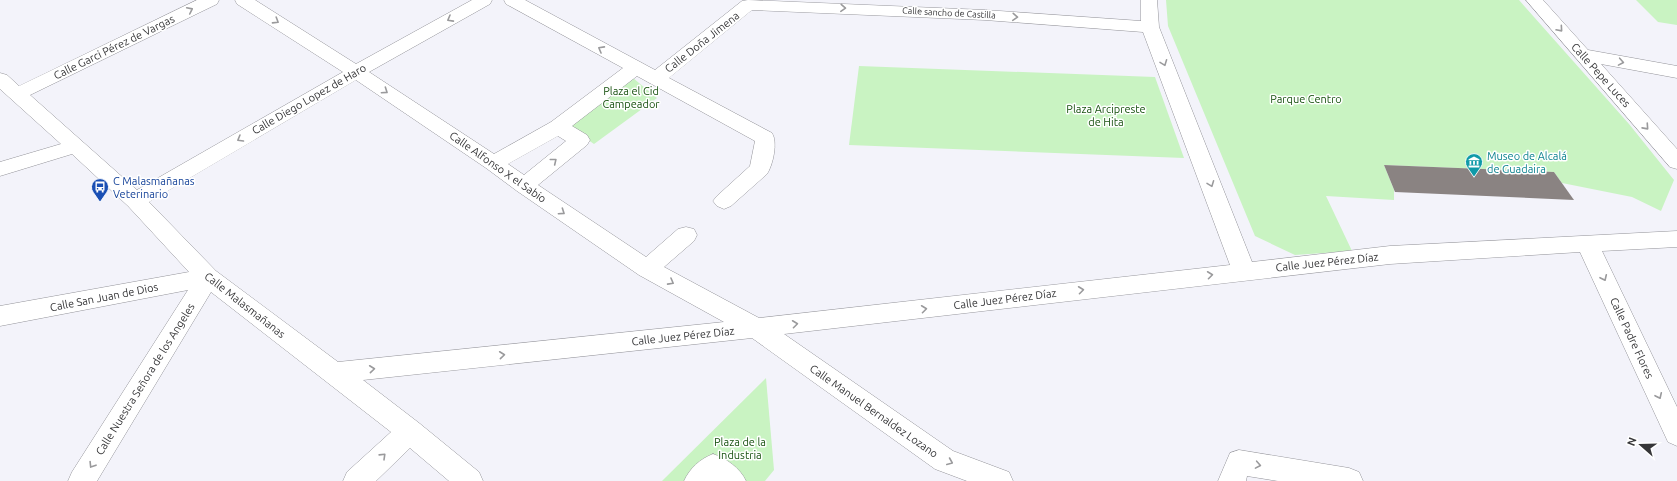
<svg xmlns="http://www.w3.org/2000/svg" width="1677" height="481" font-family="Ubuntu,sans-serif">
<rect width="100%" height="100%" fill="#f3f3fa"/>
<g fill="#c9f3c2">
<polygon points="1166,0 1519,0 1629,124 1674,180 1661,211 1632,197 1562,183 1554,172 1384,165 1394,190 1394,200 1326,196 1352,251 1295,255 1255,236 1168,26"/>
<polygon points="1636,0 1677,0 1677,25 1658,22"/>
<polygon points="859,66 1155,77 1184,158 849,145"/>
<polygon points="633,78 657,98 594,144 569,127"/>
<polygon points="766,378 774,470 765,481 662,481"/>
</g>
<polygon fill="#8a8382" points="1384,165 1554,172 1574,200 1395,192"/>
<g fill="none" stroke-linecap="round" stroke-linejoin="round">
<g stroke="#939399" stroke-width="1">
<g id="minor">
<path d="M197 0H219L217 4 30 95 137 190 343 72 237 4 235 0H255L356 64 472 0H492L490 4 369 72 494 154 551 122 623 68 506 4 504 0H525L655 70 742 1 748 0 985 10 1141 21V0H1157L1159 27 1252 262 1390 246 1677 231V247L1602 251 1677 407V446L1668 442 1580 252 1390 264 784 334 953 451 1009 472 1013 481H967L935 469 752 338 363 380 419 423 479 472 483 481H449L410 448 376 481H343L347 472 391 432 211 292 97 481H68L72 472 188 290 0 326V306L189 272 128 206 72 154 0 176V162L61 144 0 89V73L7 75 19 86ZM752 10 985 20 1143 32 1230 265 759 318 664 267 694 241 697 235 694 229 686 227 678 229 646 257 538 185 587 145 590 140 587 135 572 126 637 76 755 141 750 166 717 196 713 201 717 206 724 209 731 206 767 174C773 165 778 142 772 133L669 78ZM356 80 486 168 517 191 639 275 724 322 338 362 216 271 149 202ZM558 136 566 141 524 175 508 164Z"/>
<polygon points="1526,0 1543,0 1588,50 1677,66 1677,78 1601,64 1677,149 1677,169 1670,167"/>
<polygon points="1239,450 1349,468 1359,472 1363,481 1278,481 1247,476 1246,481 1218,481 1230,453"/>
<path d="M713 454C727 459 740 468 746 481H684C690 468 700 459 713 454Z"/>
</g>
</g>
<use href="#minor" fill="#fff" fill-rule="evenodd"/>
</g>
<defs><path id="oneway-chevron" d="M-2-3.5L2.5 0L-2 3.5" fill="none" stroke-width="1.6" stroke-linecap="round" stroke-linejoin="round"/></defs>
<g stroke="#9a9a9c">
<use href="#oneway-chevron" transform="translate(843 8) rotate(3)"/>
<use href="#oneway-chevron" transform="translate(190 10) rotate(-26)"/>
<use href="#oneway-chevron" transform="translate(1015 17) rotate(4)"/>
<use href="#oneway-chevron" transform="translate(450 19) rotate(151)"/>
<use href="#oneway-chevron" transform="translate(276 21) rotate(32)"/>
<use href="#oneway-chevron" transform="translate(1560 29) rotate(49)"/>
<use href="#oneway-chevron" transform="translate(601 49) rotate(-151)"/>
<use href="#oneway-chevron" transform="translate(1621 62) rotate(10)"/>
<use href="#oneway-chevron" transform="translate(1164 63) rotate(69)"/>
<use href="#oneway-chevron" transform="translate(385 91) rotate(34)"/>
<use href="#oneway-chevron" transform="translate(1646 127) rotate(48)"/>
<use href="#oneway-chevron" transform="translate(240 139) rotate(150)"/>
<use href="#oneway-chevron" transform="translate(554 161) rotate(-39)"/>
<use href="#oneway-chevron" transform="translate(1211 184) rotate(69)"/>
<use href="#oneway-chevron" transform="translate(562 212) rotate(34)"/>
<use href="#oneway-chevron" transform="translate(1210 275) rotate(-7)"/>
<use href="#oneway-chevron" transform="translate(1604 278) rotate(65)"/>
<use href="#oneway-chevron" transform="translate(671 282) rotate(29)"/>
<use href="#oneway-chevron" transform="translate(1081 290) rotate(-7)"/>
<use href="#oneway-chevron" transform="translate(924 309) rotate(-7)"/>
<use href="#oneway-chevron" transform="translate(795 324) rotate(-7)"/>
<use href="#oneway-chevron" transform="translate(502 355) rotate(-6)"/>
<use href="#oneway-chevron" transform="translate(372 369) rotate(-6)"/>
<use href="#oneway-chevron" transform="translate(1659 396) rotate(65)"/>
<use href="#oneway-chevron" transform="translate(383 456) rotate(-44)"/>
<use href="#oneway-chevron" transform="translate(950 462) rotate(23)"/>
<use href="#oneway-chevron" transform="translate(92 465) rotate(122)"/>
<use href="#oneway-chevron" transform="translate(1258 465) rotate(10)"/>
</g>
<defs>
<g id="museum-pin" transform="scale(0.9)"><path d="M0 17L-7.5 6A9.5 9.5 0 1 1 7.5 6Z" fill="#0f9aa8" stroke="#fff"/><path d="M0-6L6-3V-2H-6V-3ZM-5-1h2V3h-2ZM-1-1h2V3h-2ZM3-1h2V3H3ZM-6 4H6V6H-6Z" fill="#fff"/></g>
<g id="bus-pin" transform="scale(0.9)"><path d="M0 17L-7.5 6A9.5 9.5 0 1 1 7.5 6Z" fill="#1a4fb4" stroke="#fff"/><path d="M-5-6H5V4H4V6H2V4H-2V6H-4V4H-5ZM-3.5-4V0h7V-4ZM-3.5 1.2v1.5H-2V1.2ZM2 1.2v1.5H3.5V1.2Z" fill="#fff"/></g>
</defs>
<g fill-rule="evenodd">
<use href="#museum-pin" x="1474" y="162"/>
<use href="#bus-pin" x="100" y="187"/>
</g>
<g text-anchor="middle" stroke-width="3" stroke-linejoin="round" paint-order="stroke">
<g font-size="9" fill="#363638" stroke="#fff">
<text transform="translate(949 13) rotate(3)" y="3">Calle sancho de Castilla</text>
</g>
<g font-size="11" fill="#363638" stroke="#fff">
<text transform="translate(702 42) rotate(-38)" y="4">Calle Doña Jimena</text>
<text transform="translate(114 47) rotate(-26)" y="4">Calle Garci Pérez de Vargas</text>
<text transform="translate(1601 75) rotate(48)" y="4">Calle Pepe Luces</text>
<text transform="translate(309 99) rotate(-30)" y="4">Calle Diego Lopez de Haro</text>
<text transform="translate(498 167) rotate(35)" y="4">Calle Alfonso X el Sabio</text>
<text transform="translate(1327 262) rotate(-6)" y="4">Calle Juez Pérez Díaz</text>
<text transform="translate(104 297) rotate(-11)" y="4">Calle San Juan de Dios</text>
<text transform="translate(1005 299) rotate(-7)" y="4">Calle Juez Pérez Díaz</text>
<text transform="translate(245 305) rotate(38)" y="4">Calle Malasmañanas</text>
<text transform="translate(683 336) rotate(-6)" y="4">Calle Juez Pérez Díaz</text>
<text transform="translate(1632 338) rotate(65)" y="4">Calle Padre Flores</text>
<text transform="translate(145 379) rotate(-58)" y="4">Calle Nuestra Señora de los Angeles</text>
<text transform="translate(874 411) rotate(35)" y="4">Calle Manuel Bernaldez Lozano</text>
</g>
<g font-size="11" fill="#17510f" stroke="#fff">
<text x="631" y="95">Plaza el Cid<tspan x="631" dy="13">Campeador</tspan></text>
<text x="1306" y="103">Parque Centro</text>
<text x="1106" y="113">Plaza Arcipreste<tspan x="1106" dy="13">de Hita</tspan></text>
<text x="740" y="446">Plaza de la<tspan x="740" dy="13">Industria</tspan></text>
</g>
<g font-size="11" fill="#0d838f" stroke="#fff" text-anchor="start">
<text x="1487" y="160">Museo de Alcalá<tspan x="1487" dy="13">de Guadaira</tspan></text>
</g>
<g font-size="11" fill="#164399" stroke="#fff" text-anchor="start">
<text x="113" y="185">C Malasmañanas<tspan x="113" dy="13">Veterinario</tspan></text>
</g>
</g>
<g transform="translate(1641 445) rotate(290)" stroke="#ffffff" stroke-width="3" paint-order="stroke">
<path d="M0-3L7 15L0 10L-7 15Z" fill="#363638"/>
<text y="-6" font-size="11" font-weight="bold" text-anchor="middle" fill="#363638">N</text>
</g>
</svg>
